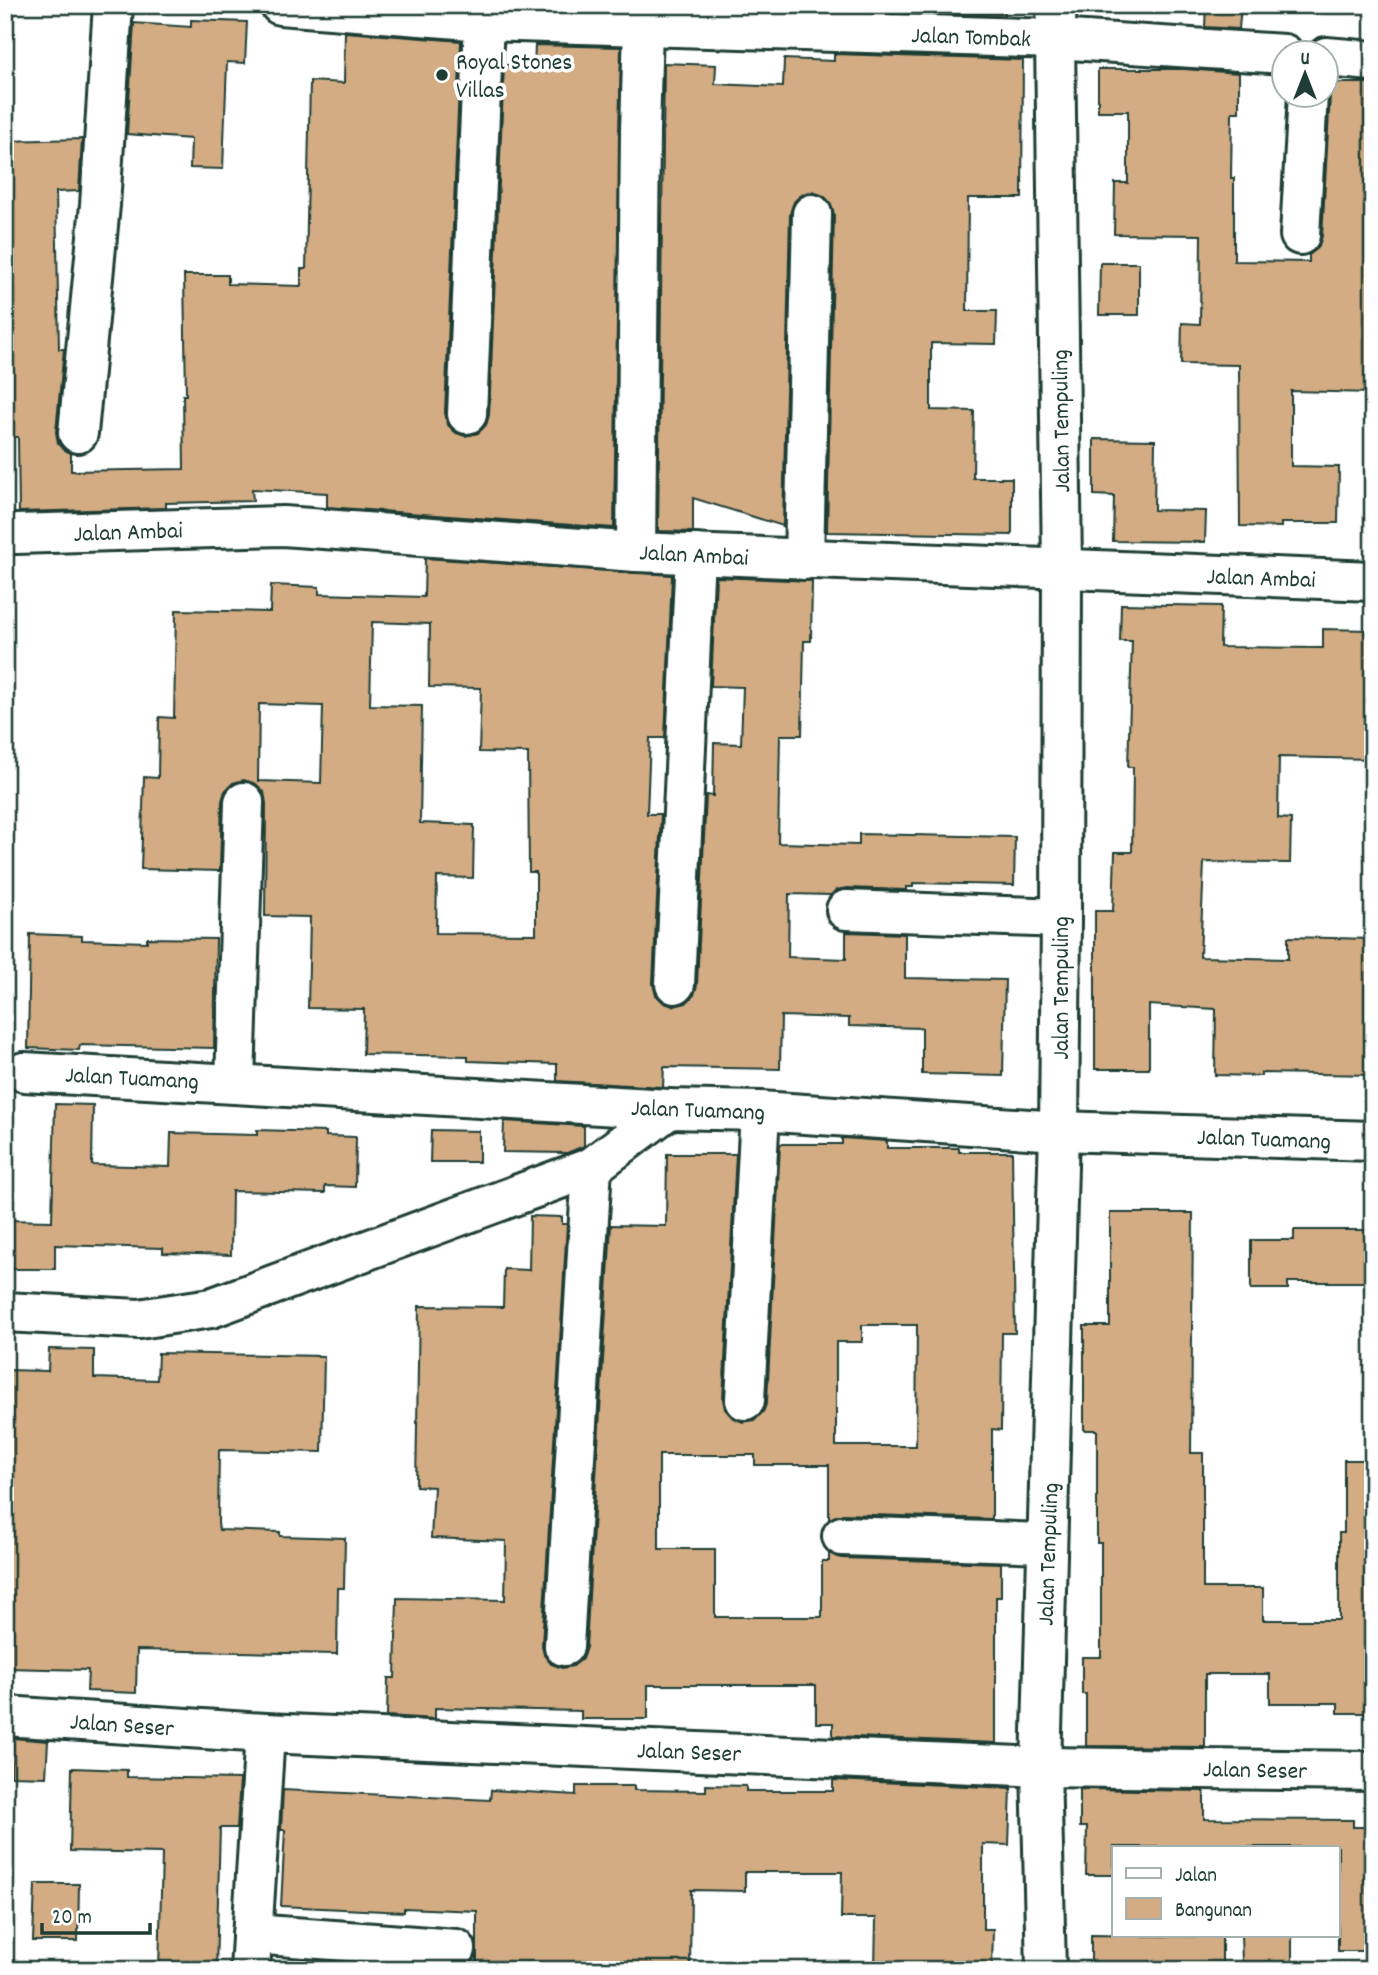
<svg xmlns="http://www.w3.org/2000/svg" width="1378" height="1975" font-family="Dekko,sans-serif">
<rect width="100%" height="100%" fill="#fff"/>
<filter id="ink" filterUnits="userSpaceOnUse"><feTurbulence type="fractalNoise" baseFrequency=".0143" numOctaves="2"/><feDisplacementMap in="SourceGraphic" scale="14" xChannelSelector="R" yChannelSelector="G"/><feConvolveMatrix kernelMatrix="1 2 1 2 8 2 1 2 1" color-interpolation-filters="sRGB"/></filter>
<g filter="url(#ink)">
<g fill="#d3ac84" stroke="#1f3d34" stroke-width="2" fill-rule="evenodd">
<polygon points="912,5 1006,5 1004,16 912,13"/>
<polygon points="1206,5 1241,5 1239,29 1205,27"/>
<polygon points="191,20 247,22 245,63 227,62 223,169 190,168 191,139 127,134 134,23 191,27"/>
<polygon points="345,32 461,41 445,413 448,425 456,433 465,436 478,433 486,425 489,415 504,65 534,66 535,45 621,47 614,528 327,507 327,493 252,489 253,501 166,503 166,508 19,512 18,437 12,437 8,343 5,141 82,139 79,191 56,192 59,349 64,349 56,432 58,443 65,450 71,453 71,471 184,469 183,395 186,395 184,275 228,275 228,284 301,286 301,269 306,269 310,81 344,83"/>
<polygon points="834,54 1023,60 1022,198 968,198 967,311 997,311 996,344 931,343 931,410 974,411 973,478 1012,478 1012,535 827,532 834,214 831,204 824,196 812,192 801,195 794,202 790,214 783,526 693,498 693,532 658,531 664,63 716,65 715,84 783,87 784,59 834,61"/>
<polygon points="1098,69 1184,69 1239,73 1239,112 1232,112 1231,178 1234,178 1234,261 1309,262 1309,255 1318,248 1322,236 1330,95 1328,83 1373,83 1373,393 1291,391 1291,466 1339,467 1338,523 1281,523 1281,527 1240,526 1239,365 1181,364 1182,323 1200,324 1201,235 1114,234 1115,183 1128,183 1128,111 1098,111"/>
<polygon points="1100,263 1139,263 1139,315 1099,315"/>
<polygon points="1094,439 1155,440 1154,510 1206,511 1205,542 1113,541 1114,496 1094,495"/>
<path d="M425 558 672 575 665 738H650L647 814H661L653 984 656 995 664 1003 673 1006 686 1003 694 995 697 985 706 795 713 796 714 743 741 744 743 687 711 686 716 577 812 581 811 641H804L802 735H780L778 843 859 845V834L1015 837 1014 885 913 883V887H906V890L847 888 836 890 831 895 789 894 788 957 846 959V932L905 934V978L1005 980 1003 1076 922 1074V1028L849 1026V1018L781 1016 780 1069 664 1067 663 1087 557 1081V1064L468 1061V1056L363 1054 364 1009 308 1008 310 917 265 916 266 803 264 792 256 784 244 780 233 783 225 791 222 801 220 871 141 869 144 777 158 778 159 717 174 718 176 610 270 612 271 585 319 587V594L424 597ZM372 622 430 624 429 687 481 688 479 752 528 753 529 872H536V934L436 933 437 877 473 878 474 825 420 823 422 706 370 705ZM259 704 323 706 321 783 258 781Z"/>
<polygon points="1121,604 1221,606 1220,647 1323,648 1323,629 1370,630 1370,638 1373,638 1373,759 1279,757 1278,818 1291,819 1290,863 1204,862 1200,957 1288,959 1288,937 1373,939 1373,1075 1261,1073 1261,1076 1215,1075 1216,1009 1149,1005 1149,1069 1095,1069 1095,911 1113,911 1115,852 1132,852 1133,767 1128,767 1132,641 1120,641"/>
<polygon points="30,934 82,936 82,940 147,942 147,938 216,939 214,1048 80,1045 79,1050 28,1048"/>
<polygon points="55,1104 93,1105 92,1165 170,1167 171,1133 257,1135 257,1130 326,1132 326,1136 356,1137 355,1187 325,1186 325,1193 232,1191 231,1255 163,1253 163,1248 55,1245 55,1269 5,1269 5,1220 52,1221"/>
<polygon points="504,1121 584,1126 584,1146 567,1153 503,1152"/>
<polygon points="431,1130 479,1131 479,1162 430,1162"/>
<path d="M842 1138 887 1141V1148H959V1152H1012L1015 1333H1002L1001 1430 992 1429V1519L843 1514 829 1519V1465H755V1455H659V1549H715V1617H822V1561H829V1553L841 1558 1001 1563V1597H996V1743L833 1736V1723H816V1685H648V1719H581V1711L435 1708V1719L387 1716 388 1678H395L397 1598 505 1600 506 1541 431 1538 434 1487 416 1486 419 1306 503 1307 504 1269 529 1270 530 1216 562 1217V1224H567L542 1645 544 1655 551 1664 562 1668 573 1666 582 1659 586 1647 611 1225 666 1226 667 1154H736L723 1399 725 1409 733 1418 743 1422 754 1420 763 1412 767 1401 780 1144H842ZM862 1325H917L916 1446H836V1342H862Z"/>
<polygon points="1110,1213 1193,1213 1191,1453 1203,1453 1203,1588 1263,1588 1263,1620 1339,1620 1339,1533 1344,1533 1344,1460 1373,1460 1373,1713 1338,1713 1338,1703 1270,1703 1270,1674 1205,1674 1205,1747 1086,1746 1086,1694 1082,1694 1082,1657 1101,1657 1101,1543 1097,1543 1097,1430 1084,1430 1084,1326 1110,1326"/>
<polygon points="1294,1230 1373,1230 1373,1282 1288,1282 1288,1289 1251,1289 1251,1240 1294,1240"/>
<polygon points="49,1349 94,1350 94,1378 157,1380 158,1353 324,1356 322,1452 219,1450 218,1523 219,1530 280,1532 280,1536 345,1538 344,1588 338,1588 337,1654 137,1650 136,1693 87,1691 88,1670 5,1668 5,1370 48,1371"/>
<polygon points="12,1738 48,1741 46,1777 11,1776"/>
<polygon points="72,1768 127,1770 127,1777 240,1779 237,1828 220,1828 216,1970 159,1970 162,1853 70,1851"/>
<polygon points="833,1780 1011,1788 1009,1845 983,1844 983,1929 993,1929 992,1970 875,1970 876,1918 841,1918 842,1872 745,1872 745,1891 691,1890 690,1970 477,1970 477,1911 404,1908 404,1912 281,1906 285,1830 281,1830 283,1790 490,1800 491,1790 576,1795 576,1786 634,1786 634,1790 706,1791 706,1785 746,1786 746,1791 833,1791"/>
<polygon points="1080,1789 1204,1791 1204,1819 1353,1820 1353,1827 1373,1827 1373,1951 1338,1951 1338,1847 1114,1847 1114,1875 1086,1875 1087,1827 1080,1827"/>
<polygon points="35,1884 79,1884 78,1941 33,1941"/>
<polygon points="1091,1935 1222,1937 1222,1965 1127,1964 1127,1970 1091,1970"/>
<polygon points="1241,1935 1292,1935 1292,1962 1242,1962"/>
</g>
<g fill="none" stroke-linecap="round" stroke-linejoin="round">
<g stroke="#1f3d34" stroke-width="44">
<g id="minor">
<polyline points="280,5 484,21 1055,39 1284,54"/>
<polyline points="1326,57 1373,61"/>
<polyline points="1300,235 1308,94"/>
<polyline points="467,414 484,21"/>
<polyline points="78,433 100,205 113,5"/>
<polyline points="16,534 283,526 636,552 1373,581"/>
<polyline points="636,552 640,131 643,26"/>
<polyline points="804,560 812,214"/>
<polyline points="846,910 1061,918"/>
<polyline points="675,984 695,554"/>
<polyline points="24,1072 669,1109 760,1111 1059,1131 1373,1141"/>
<polyline points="235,1082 244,802"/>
<polyline points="5,1312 139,1319 211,1308 592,1167 669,1109"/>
<polyline points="745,1400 760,1111"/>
<polyline points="842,1536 1047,1543"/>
<polyline points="564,1646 592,1167"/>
<polyline points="5,1716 265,1733 1041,1767 1373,1771"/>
<polyline points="252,1934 456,1949"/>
<polyline points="250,1970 265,1733"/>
<polyline points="1046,1970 1041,1767 1059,1131 1061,918 1062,569 1055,39 1057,5"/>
</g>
</g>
<use href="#minor" stroke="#fff" stroke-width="38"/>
</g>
</g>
<circle fill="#1f3d34" stroke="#fff" stroke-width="2.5" cx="442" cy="75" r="7"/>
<g text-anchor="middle" stroke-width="7" stroke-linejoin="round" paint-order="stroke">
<g font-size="24" fill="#1f3d34" stroke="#fff">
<text transform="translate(971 36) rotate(2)" y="8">Jalan Tombak</text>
<text transform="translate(1060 421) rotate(-91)" y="8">Jalan Tempuling</text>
<text transform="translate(128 531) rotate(-2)" y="8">Jalan Ambai</text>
<text transform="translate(694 554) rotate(3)" y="8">Jalan Ambai</text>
<text transform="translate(1261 577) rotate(2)" y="8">Jalan Ambai</text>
<text transform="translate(1060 988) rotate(-90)" y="8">Jalan Tempuling</text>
<text transform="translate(132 1077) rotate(3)" y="8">Jalan Tuamang</text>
<text transform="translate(698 1109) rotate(2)" y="8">Jalan Tuamang</text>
<text transform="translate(1264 1138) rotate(2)" y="8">Jalan Tuamang</text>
<text transform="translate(1047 1554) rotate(-88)" y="8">Jalan Tempuling</text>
<text transform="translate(122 1724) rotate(4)" y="8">Jalan Seser</text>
<text transform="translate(689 1751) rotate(2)" y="8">Jalan Seser</text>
<text transform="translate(1255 1769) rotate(1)" y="8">Jalan Seser</text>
</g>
<g font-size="24" fill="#1f3d34" stroke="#fff" text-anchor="start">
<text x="456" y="69">Royal Stones<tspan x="456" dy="28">Villas</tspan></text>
</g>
</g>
<rect width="1378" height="1975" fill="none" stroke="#fff" stroke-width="28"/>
<rect x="14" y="14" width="1350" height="1947" fill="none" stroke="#1f3d34" stroke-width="2.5" filter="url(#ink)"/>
<rect x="1112" y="1846" width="228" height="91" fill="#ffffff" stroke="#a5b1ae" stroke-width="2"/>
<rect x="1126" y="1868" width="35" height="10" fill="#ffffff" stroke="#a5b1ae" stroke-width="2"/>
<text x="1175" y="1881" font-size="21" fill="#1f3d34">Jalan</text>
<rect x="1126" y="1898" width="35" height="21" fill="#d3ac84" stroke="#a5b1ae" stroke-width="2"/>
<text x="1175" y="1916" font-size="21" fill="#1f3d34">Bangunan</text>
<g transform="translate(1305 74)"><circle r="33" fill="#ffffff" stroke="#a5b1ae" stroke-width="2"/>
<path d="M0-5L12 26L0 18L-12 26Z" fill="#1f3d34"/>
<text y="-10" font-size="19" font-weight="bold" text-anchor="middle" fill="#1f3d34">U</text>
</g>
<path d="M42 1923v10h108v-10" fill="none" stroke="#1f3d34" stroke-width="3.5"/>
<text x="52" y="1923" font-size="21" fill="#1f3d34" stroke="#ffffff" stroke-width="5" paint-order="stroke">20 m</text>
</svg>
